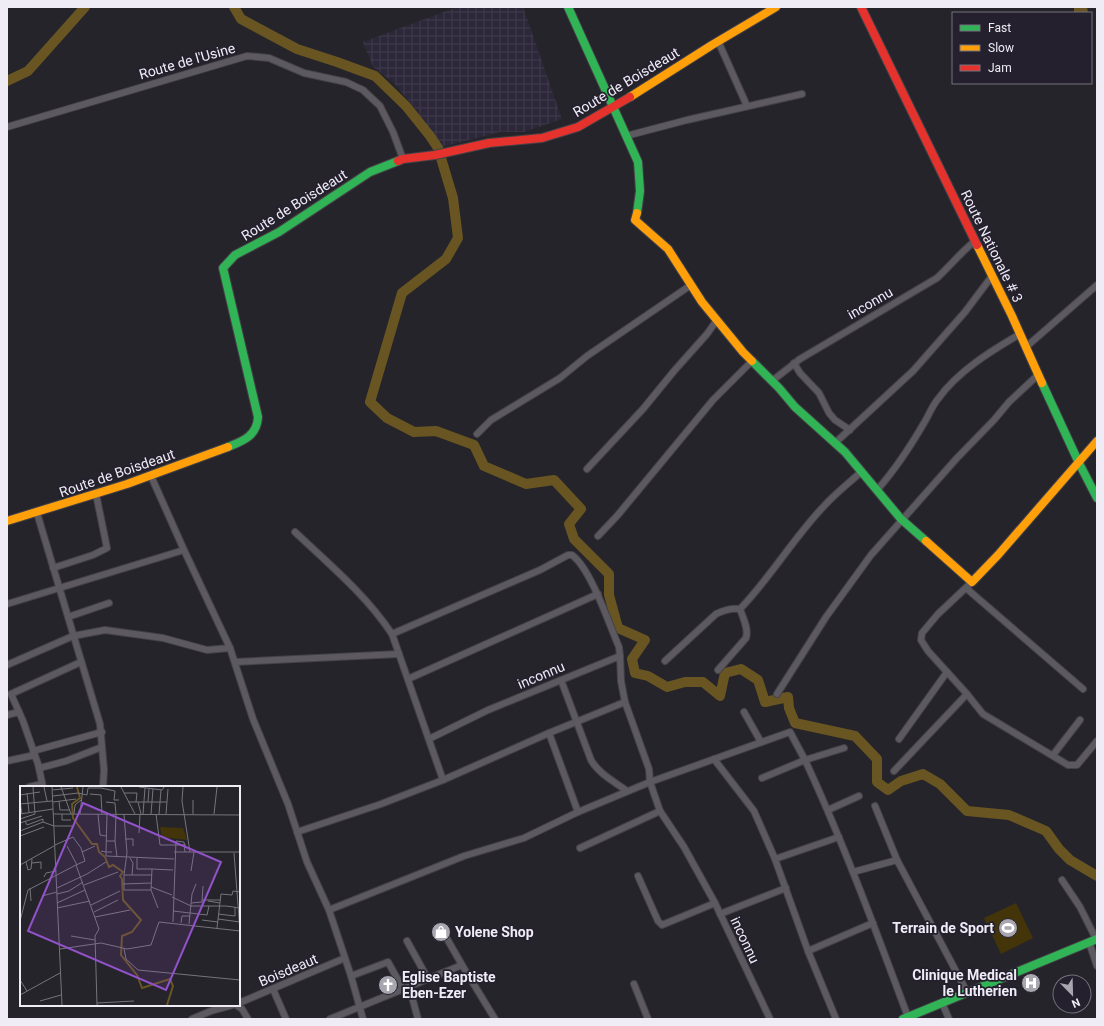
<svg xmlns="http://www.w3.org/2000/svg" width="1104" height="1026" font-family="Roboto,sans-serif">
<defs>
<pattern id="industrial-grid" width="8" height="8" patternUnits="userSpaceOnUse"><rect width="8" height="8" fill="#2c2739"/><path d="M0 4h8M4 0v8" fill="none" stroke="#413c4c"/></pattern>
<pattern id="water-rules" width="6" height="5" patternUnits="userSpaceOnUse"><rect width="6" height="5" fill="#685522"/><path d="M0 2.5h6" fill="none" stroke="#7e6e43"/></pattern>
</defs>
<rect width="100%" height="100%" fill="#25242a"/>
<polygon fill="url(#industrial-grid)" points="457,7 523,7 562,119 524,132 500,132 442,147 416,110 394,83 373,67 363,42"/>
<polygon fill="#43340a" points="1016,903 1033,938 1001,954 984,918"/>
<polygon fill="url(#water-rules)" points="1074,7 1087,7 1088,13 1074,13"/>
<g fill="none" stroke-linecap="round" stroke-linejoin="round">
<g stroke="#685522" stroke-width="10">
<polyline points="234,7 241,19 297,49 337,62 375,76 406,106 430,136 438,148 453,198 458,238 446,259 402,293 370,402 387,418 414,432 436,431 474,445 484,466 526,484 554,480 581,509 569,524 574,539 609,574 609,595 618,628 645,640 632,659 635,673 648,676 667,687 685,682 703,682 720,696 725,673 741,669 758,680 765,702 788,697 789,708 795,723 855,736 877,759 877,782 888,790 901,781 923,774 940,784 967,811 1009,815 1046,831 1059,849 1070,860 1097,876"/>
<polyline points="7,81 28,71 85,7"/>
</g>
<g stroke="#444248" stroke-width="8">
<g id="street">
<polyline points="718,41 747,106"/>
<polyline points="7,127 247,56 269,58 304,73 346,82 363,90 380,106 393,132 403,159"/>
<polyline points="626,136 687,120 802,94"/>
<polyline points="1026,347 1097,285"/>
<polyline points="794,363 800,373 819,393 829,413 835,420 850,430"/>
<path d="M772 381 800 359 937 278C950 266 961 252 975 241"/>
<polyline points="477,434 491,420 560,378 587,356 691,285"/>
<polyline points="835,443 913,371 965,312 992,276"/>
<polyline points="587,469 643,409 674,371 707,334 717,320"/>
<polyline points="151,476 184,550 230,648 253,719 288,804 307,862 329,910 351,976 363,1019"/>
<path d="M877 490C895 470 910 447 924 423 929 415 932 406 938 399 958 371 991 351 1020 334"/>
<polyline points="37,513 100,724 104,770 103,787"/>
<path d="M295 532C329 564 366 595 392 634L443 780 549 733 578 812"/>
<polyline points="598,536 617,516 713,400 752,361"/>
<polyline points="53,568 93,555 107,548 96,494"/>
<polyline points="972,582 938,614 922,633 921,640 928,651 967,694 983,714 1068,765 1077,765 1097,741"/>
<polyline points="966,588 1083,689"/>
<polyline points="7,604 184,550"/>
<polyline points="68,617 109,603"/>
<path d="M392 634 540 570 568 555H572C591 569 609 624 619 647L620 656"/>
<path d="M665 661 716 614C724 610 731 608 740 609 771 577 794 537 825 505 836 493 849 483 861 472"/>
<polyline points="235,662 399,654"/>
<polyline points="7,665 73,636 105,630 163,638 207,650 230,648"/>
<path d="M718 670 746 638C749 629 743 618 740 609"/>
<polyline points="408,679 598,594"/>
<path d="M561 680 591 760C599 774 615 782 627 791"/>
<polyline points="777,694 826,617 871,555 957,458 994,420 1009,402 1039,374"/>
<polyline points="744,712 761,742"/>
<polyline points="7,715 19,712"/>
<polyline points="549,733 625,702"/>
<polyline points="429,739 488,710 620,656 621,681 625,702 649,769 650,782 660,811 684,847 715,903 770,1019"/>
<polyline points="899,739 947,672"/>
<polyline points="33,751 102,732"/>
<polyline points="1053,755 1080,720"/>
<polyline points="714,759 754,811 775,859"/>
<polyline points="7,761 35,755"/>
<polyline points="40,768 66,761 102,747"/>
<polyline points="894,771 967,694"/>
<path d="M762 778 805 760C844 844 876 931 908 1017"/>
<polyline points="29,787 42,784"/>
<polyline points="43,787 38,764 23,721 11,694 81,662"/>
<polyline points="875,806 897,860"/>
<polyline points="828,810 859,796"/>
<polyline points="297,832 381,804 443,780"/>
<polyline points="580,848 660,811"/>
<polyline points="853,872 897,860 967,992"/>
<polyline points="638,876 658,921 662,925 715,903"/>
<polyline points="1062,880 1080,907 1096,939"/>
<polyline points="329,910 464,856 524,838 578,812 650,782 790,732 805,760 844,748"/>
<polyline points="720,914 786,888"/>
<polyline points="446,937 462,965"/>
<polyline points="407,941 428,979"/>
<polyline points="1089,942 1097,966"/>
<polyline points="808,951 873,923"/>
<polyline points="351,976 388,962 403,989"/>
<polyline points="634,984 648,1019"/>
<polyline points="409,986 418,1019"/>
<polyline points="273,989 286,1019"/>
<polyline points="239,1003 345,958"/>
<polyline points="942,1003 949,1019"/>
<polyline points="236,1005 242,1009 248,1019"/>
<polyline points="192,1019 211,1011 233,1005"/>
<polyline points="330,1019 462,965 495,1019"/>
<polyline points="836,1019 808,951 775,859 839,837"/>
</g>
</g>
<g stroke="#444248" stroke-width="10">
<g id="fast">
<polyline points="568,7 638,162 640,191 637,213"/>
<polyline points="752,361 779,388 795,407 845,452 901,519 926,541"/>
<polyline points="1042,383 1079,463 1097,498"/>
<path d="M228 447C243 441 257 436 258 417L223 268 235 255 279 232 370 172 398 161"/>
<polyline points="903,1019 1097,939"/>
</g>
</g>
<g stroke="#444248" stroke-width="10">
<g id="slow">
<polyline points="630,97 712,45 776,7"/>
<polyline points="637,213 635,220 668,249 702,302 743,352 752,361"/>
<polyline points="977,245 1012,316 1042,383"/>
<polyline points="7,521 127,484 228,447"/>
<polyline points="926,541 972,582 998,555 1097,441"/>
</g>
</g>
<g stroke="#444248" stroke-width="10">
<g id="jam">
<polyline points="861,7 977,245"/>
<polyline points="398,161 403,159 435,155 489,143 542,138 578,127 630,97"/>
</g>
</g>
<use href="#street" stroke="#5c5a60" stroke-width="6"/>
<use href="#fast" stroke="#30b455" stroke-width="8"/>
<use href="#slow" stroke="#ff9f0a" stroke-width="8"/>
<use href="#jam" stroke="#e5322d" stroke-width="8"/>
</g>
<defs>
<g id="stadium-disc" transform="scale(1)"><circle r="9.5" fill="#a8a6af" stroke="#24202e"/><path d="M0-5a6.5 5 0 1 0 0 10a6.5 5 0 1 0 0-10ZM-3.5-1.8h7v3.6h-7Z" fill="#fff"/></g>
<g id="shop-disc" transform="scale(1)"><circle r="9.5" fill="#a8a6af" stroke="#24202e"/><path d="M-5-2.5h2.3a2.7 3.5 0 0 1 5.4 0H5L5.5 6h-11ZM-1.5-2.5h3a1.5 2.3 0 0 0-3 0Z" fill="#fff"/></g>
<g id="hospital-disc" transform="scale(1)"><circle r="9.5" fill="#a8a6af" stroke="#24202e"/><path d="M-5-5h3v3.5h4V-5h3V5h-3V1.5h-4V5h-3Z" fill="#fff"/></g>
<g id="church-disc" transform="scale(1)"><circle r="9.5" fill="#a8a6af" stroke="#24202e"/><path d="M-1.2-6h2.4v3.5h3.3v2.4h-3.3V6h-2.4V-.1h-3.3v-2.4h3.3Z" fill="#fff"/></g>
</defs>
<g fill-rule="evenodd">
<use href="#stadium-disc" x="1008" y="928"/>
<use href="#shop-disc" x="441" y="932"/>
<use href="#hospital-disc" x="1031" y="983"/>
<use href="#church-disc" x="388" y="985"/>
</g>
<g text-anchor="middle" stroke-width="3.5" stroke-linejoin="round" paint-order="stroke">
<g font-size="14" fill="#efecf6" stroke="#24202e">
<text transform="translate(187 61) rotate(-16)" y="5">Route de l'Usine</text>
<text transform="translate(626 82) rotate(-31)" y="5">Route de Boisdeaut</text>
<text transform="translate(294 205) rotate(-32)" y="5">Route de Boisdeaut</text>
<text transform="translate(992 246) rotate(64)" y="5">Route Nationale # 3</text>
<text transform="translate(870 303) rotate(-30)" y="5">inconnu</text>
<text transform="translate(117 473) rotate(-19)" y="5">Route de Boisdeaut</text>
<text transform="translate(541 675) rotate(-23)" y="5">inconnu</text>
<text transform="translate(745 940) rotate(65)" y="5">inconnu</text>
<text transform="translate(288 970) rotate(-23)" y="5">Boisdeaut</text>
</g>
<g font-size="14" font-weight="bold" fill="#efecf6" stroke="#24202e" text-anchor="end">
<text x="994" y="933">Terrain de Sport</text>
<text x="455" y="937" text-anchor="start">Yolene Shop</text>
<text x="1017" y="980">Clinique Medical<tspan x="1017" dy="16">le Lutherien</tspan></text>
<text x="402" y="982" text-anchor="start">Eglise Baptiste<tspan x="402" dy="16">Eben-Ezer</tspan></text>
</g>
</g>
<g transform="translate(20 786)">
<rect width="220" height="220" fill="#25242a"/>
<path d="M140 41 163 42 167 54 142 51Z" fill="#43340a"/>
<path fill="none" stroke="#685522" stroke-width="2" d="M57 1 60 12 52 18 53 32 72 58H77L79 66 85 71 89 81 93 79 103 86 100 90 102 93 103 114 121 134 112 146 102 150 101 169 117 189 122 202 150 193 153 200 147 219"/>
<path fill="none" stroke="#76747c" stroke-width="1" d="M24 1 27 15M32 1 42 219M41 1 51 28M101 1 115 28M119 1 142 4 144 1M163 1 162 15 170 66M32 4 53 2M7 7 9 26M104 7H117L116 16M70 8 81 9 82 28M0 9 20 6M33 10 58 7 67 9 68 2H81L95 5 94 14H99M0 15 2 28M39 15 40 24H50M33 16 56 13M86 16 95 17 96 28M109 16H147M118 16 121 28M128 16 129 3M0 18 32 15M0 28 33 23M33 28 220 29M42 28V34H51M54 28 55 19 61 14M60 28 63 1M78 28 80 49 86 50M87 28 86 66H92M123 28 125 2M131 28 133 3M136 28 140 59H166M139 28 141 4M146 28 148 3M173 28V14M194 28 197 1M104 29 107 67 104 89H132M0 33 15 28 13 1M5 35 7 39 23 33V36M0 37 22 30M0 45 23 36 34 40H54M119 47 120 28M0 50 24 41M105 53H113V60M86 55H95L96 29M95 55 97 71M35 59 53 51 61 62 65 75 56 79M47 60 57 79M81 65 86 66V70L154 73M62 66 75 60M154 66H220M214 67 220 145M110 72 113 77 112 89M117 72V83H132L131 104 138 122M6 76 8 84 11 83 12 73M12 77 21 76V83M0 79 34 60M132 83 153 84M171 85 174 66M104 89V104H131M24 91 26 87 36 85M103 98 131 97M64 99 98 86M131 101 152 109M10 102 11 115M37 102 67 88 86 76M37 108 49 105 63 96M22 110 37 106M152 111 171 120H206L220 122M182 114H200M188 115 200 117M37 117 65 104M171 117 182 116 183 100M71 119 100 105M37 122 70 115M153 125 187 129 189 120M74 126 98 114M198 128 215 130V121M75 131 110 124M198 133 220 136M182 134 198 136M0 135 8 104 56 79 79 143 75 150 77 219M153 136 156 55 164 56 165 66M161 137 162 130H170M169 138 172 108 176 98M197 142 201 108 212 109 213 105 220 106M51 150 75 154M40 163 81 157 107 163 131 159 139 136 220 145M104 163 106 173 118 184 220 194M0 194 7 205M0 209 40 187M20 215 41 209M77 217 114 215"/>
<path fill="#9252ca" fill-opacity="0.15" stroke="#9252ca" stroke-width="2" d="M63 17 201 76 146 204 8 145Z"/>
<rect width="220" height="220" fill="none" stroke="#efecf6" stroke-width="2"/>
</g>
<rect width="1104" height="1026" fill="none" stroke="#efecf6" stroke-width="16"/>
<rect x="952" y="12" width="140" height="72" fill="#24202e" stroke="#75727e"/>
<rect x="960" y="25" width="20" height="6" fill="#30b455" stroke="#75727e"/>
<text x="988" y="32" font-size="12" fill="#efecf6">Fast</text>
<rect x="960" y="45" width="20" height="6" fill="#ff9f0a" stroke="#75727e"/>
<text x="988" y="52" font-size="12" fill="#efecf6">Slow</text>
<rect x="960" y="65" width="20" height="6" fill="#e5322d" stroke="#75727e"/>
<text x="988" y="72" font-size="12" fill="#efecf6">Jam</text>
<g transform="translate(1072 994) rotate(157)"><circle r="19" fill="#24202e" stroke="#75727e"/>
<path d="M0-3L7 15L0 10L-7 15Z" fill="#a8a6af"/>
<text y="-6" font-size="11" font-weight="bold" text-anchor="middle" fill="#efecf6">N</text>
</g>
</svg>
